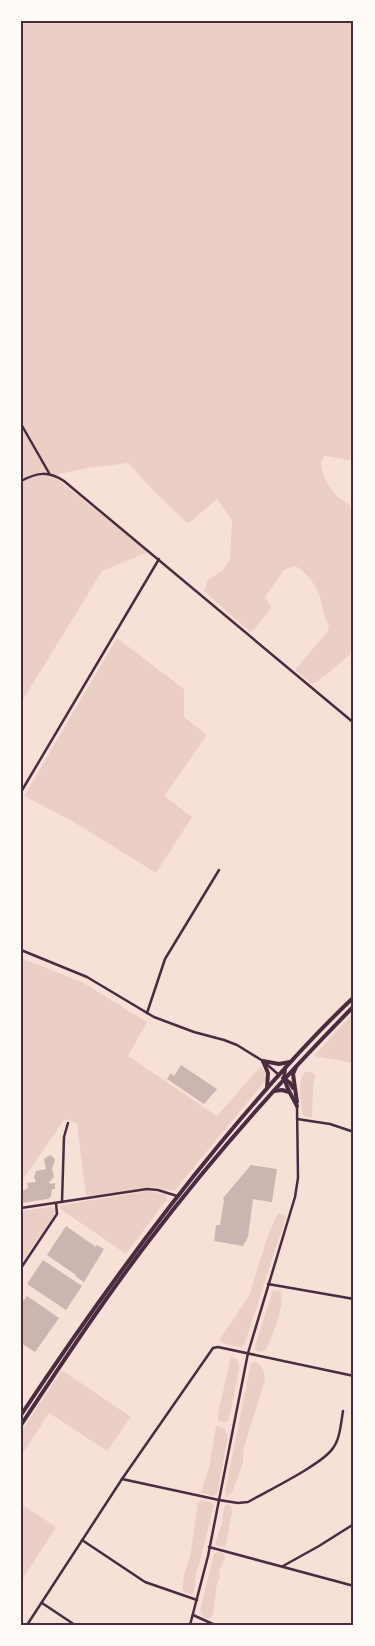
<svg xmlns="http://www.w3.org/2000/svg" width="375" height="1646" font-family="Manrope,sans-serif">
<rect width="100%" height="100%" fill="#f7e1d7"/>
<g fill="#ebcfc5">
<path d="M21 21H354V461L325 456C314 465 330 490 338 497 344 502 350 504 354 510V651L326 675 312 684 295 670 327 632 329 625C322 613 324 612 321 600 317 586 307 572 295 566L284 570 265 597 271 607 270 610 254 629 250 632 204 591 208 580 222 571 230 560 232 520 217 499 189 523 186 522 151 488 128 463 88 468 59 474 57 479 148 552 102 571 21 703Z"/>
<polygon points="117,638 184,689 184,717 207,735 164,796 192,817 156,873 72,821 24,796"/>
<polygon points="21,958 82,982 147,1022 128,1056 217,1116 260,1067 265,1072 265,1081 174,1191 155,1187 86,1196 77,1124 65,1119 21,1182"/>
<polygon points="354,1012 354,1063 314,1056"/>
<path d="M305 1072H312L315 1075 313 1088 312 1116 311 1118 303 1115C301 1102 296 1082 305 1072Z"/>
<polygon points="148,1191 166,1194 167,1199 126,1254 59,1208 21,1263 21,1211 49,1207 59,1208 62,1205"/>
<path d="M278 1213 286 1216 285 1220 245 1343 242 1347C235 1347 224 1344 219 1340L249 1296 268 1235Z"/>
<path d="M273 1290 281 1292C285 1307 272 1336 266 1350L261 1352 255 1350V1346Z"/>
<path d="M231 1356C238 1359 240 1363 239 1370L229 1419 226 1423 218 1421V1414Z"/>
<path d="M255 1362C263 1365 265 1373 265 1380L244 1447 243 1463 232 1493 226 1497 225 1491 251 1363Z"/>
<polygon points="62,1370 131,1417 107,1451 49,1413 21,1456 21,1432"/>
<polygon points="216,1426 224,1428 228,1437 217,1494 212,1496 201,1492 209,1468"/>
<path d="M201 1500 211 1502 214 1505 199 1565C194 1575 197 1588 192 1595L185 1593 182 1590 184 1575 190 1557 198 1503Z"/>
<polygon points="21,1504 56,1527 21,1582"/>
<polygon points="226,1504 231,1506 232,1512 226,1544 225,1547 217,1546 215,1543 222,1524 224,1507"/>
<polygon points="217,1552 223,1553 225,1558 219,1571 220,1578 217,1583 213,1614 210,1618 205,1618 200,1611 214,1554"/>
</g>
<g fill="#ccb4b1">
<polygon points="181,1065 217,1089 204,1104 167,1079 171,1073 174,1076"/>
<polygon points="50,1155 53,1157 55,1160 52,1169 54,1177 49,1182 50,1184 55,1183 55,1189 52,1189 51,1196 48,1199 21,1203 21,1192 28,1188 27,1183 36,1182 34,1177 36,1171 46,1169 44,1159"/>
<polygon points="251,1165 277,1169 272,1202 253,1199 248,1237 243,1246 214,1241 216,1225 220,1225 224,1200 223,1198"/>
<polygon points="66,1226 96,1247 97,1245 104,1249 84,1282 75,1276 76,1275 47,1255"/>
<polygon points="43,1260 82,1286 66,1310 27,1284"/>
<polygon points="27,1296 59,1318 35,1352 21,1343 21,1304"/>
</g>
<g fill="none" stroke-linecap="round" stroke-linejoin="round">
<g stroke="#4a2c40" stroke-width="2.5">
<polyline points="21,424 49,473"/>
<path d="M21 481C38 472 48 471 64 481L354 723"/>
<polyline points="21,792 159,559"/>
<polyline points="21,950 87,977 154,1017 194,1032 224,1040 237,1045 263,1061 279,1075"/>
<polyline points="147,1013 165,959 219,870"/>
<polyline points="297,1119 330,1124 354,1132"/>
<polyline points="62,1202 64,1137 68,1123"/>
<polyline points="21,1208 147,1189 158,1190 177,1196"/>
<polyline points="21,1268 57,1214 56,1203"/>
<polyline points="268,1284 354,1299"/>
<path d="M122 1479 219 1500 238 1503 248 1502C267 1491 323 1464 333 1448 340 1439 341 1423 343 1411"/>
<polyline points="82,1540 145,1582 197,1600"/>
<polyline points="209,1547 354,1586"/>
<polyline points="283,1566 319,1546 354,1524"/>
<polyline points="42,1603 75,1625"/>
<polyline points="193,1615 215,1625"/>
<polyline points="27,1625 122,1479 213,1348 218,1347 354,1376"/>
<polyline points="190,1625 208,1556 248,1353 295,1197 298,1178 297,1106"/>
</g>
<g stroke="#4a2c40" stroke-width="4">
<polyline points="263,1061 268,1073 267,1088"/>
<polyline points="263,1061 279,1064 290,1062"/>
<polyline points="296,1067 293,1074 297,1102"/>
<path d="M285 1069C282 1082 291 1094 297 1106"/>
<polyline points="283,1078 290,1083 293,1088"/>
<polyline points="274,1091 282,1090 289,1092"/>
<path d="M21 1415C83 1322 147 1232 218 1146 261 1094 305 1043 354 997"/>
<path d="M21 1425C62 1363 103 1301 148 1242 211 1159 281 1080 354 1006"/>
</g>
</g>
<rect width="375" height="1646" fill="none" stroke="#fffaf5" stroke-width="45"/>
<rect x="22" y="22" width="330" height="1602" fill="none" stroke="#4a2c40" stroke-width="2"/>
</svg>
